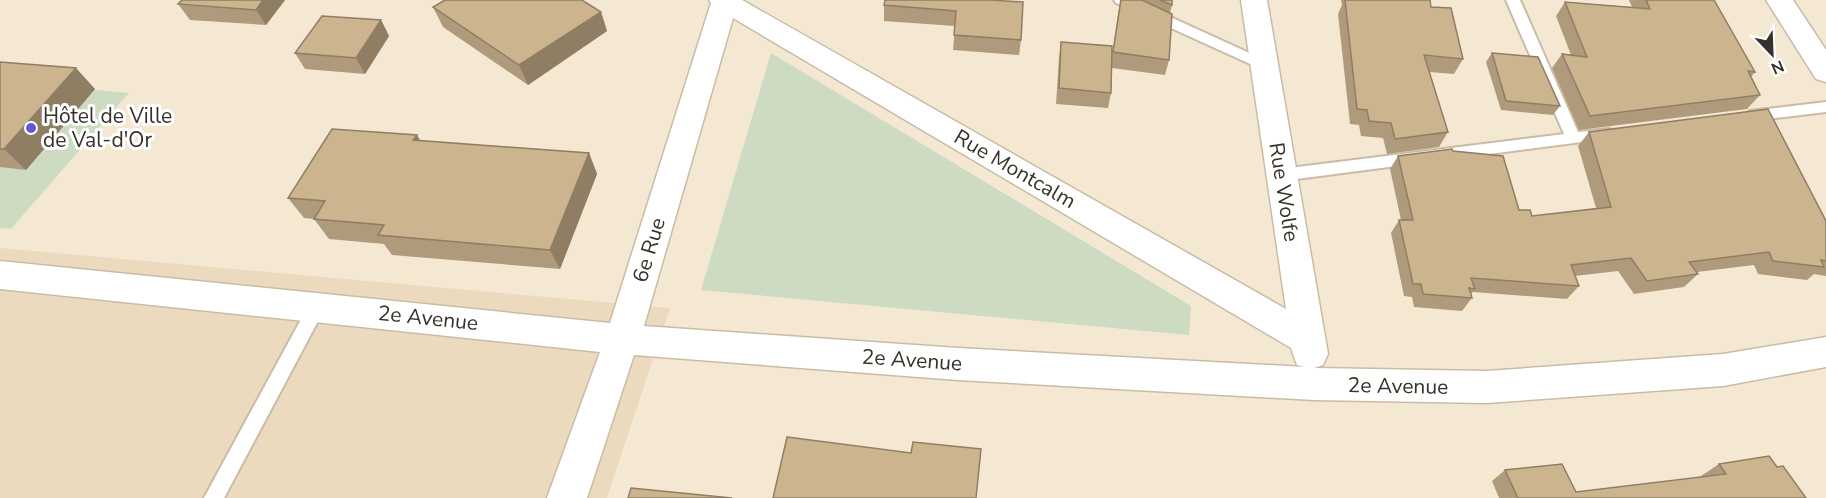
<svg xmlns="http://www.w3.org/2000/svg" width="1826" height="498" font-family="'Nunito Sans',sans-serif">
<rect width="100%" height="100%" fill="#f5e8d3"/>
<polygon fill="#ecdabf" points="0,248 670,308 607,498 0,498"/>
<g fill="#cddbc2">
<polygon points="771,53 1191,306 1189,335 701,290"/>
<polygon points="0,81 129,93 11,229 0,228"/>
</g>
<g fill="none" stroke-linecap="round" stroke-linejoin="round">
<g stroke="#c9bca7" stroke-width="4">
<g id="service">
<polygon points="1114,0 1133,0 1269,62 1271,65 1264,70 1259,68 1116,3"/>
<polygon points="1506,0 1520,0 1578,132 1608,129 1613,130 1616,134 1613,138 1281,181 1275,179 1273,175 1275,171 1281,169 1564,134"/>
<polygon points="1826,102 1826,112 1750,121 1743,116 1750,111"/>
<polygon points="317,299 323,301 326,306 224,498 204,498 311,301"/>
</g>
</g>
<g stroke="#c9bca7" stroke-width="3">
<g id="minor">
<path d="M709 0H742L1286 309 1241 0H1267L1328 354 1323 365 1314 368 1487 371 1723 354 1826 337V367L1723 386 1487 403 1314 400 958 380 634 355 587 498H547L600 352 0 289V261L610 323 711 3ZM733 18 1291 348 1297 365 1305 367 958 348 644 326Z"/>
<polygon points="1766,0 1793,0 1826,50 1826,82 1816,79"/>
</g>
</g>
<use href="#service" fill="#fff" fill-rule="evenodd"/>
<use href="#minor" fill="#fff" fill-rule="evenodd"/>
</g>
<g fill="#af9b7b">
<polygon points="285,0 266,25 190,20 178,4"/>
<polygon points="990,0 1021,40 1019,55 953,50 955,26 884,21 884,5"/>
<polygon points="1120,0 1172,0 1172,5 1170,13 1169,60 1165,75 1112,68 1111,93 1108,108 1056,104 1059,58 1061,42 1112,55"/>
<polygon points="1341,0 1430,0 1431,7 1463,59 1454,74 1429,72 1448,132 1439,147 1387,154 1383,138 1361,136 1359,125 1350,124 1338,14 1342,5"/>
<polygon points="1629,0 1714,0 1755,72 1751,77 1760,95 1747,109 1579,130 1552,68 1562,54 1571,55 1556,16 1565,2 1632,7"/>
<polygon points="433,7 601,12 607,31 528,85 443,27"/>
<polygon points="381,20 389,36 365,74 305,69 295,53"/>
<polygon points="1492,53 1560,106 1553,115 1501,110 1486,62"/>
<polygon points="0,62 95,89 26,170 0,167"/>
<polygon points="1589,132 1826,221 1826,276 1814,274 1807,280 1758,274 1754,265 1697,272 1698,274 1684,287 1634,294 1618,271 1575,276 1579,286 1567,299 1473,292 1471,294 1472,298 1462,311 1414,307 1412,297 1404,296 1391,233 1399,220 1401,220 1390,169 1398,156 1453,151 1519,210 1532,216 1596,208 1578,146"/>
<polygon points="417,135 420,141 589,153 597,174 560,269 392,255 384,244 329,239 314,219 304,218 288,198"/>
<polygon points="1719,464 1777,467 1806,498 1499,498 1492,481 1505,470 1576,492 1702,477 1701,476"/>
</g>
<g fill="#8f7e64">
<polygon points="263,0 285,0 266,25 256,10"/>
<polygon points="601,12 607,31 528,85 519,65"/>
<polygon points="381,20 389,36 365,74 356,58"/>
<polygon points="76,68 95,89 26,170 4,149"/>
<polygon points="417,135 429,156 413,140"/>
<polygon points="589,153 597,174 560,269 550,250"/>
</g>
<g fill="#ccb48f" stroke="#8f7e64" stroke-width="1.5">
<polygon points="182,0 263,0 256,10 178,4"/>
<polygon points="445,0 582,0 601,12 519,65 433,7"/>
<polygon points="885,0 990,0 1023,2 1021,40 954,35 956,11 884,5"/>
<polygon points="1121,0 1142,0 1172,14 1169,60 1113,52"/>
<polygon points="1160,0 1172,0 1172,5"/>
<polygon points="1345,0 1430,0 1431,7 1451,8 1463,59 1424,55 1448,132 1395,139 1391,123 1369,121 1367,110 1357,109"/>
<polygon points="1646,0 1714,0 1755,72 1748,71 1760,95 1590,116 1562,54 1587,57 1565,2 1650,9"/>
<polygon points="322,16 381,20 356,58 295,53"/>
<polygon points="1061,42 1112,46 1111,93 1059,88"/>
<polygon points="1492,53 1538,57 1560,106 1506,101"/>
<polygon points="0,62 76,68 4,149 0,149"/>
<polygon points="1768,109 1826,221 1826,261 1821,260 1824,267 1773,261 1769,252 1689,262 1698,274 1647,281 1631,258 1571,265 1579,286 1471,278 1475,289 1469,288 1472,298 1423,294 1421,284 1413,284 1399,220 1413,220 1398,156 1452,149 1453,151 1503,156 1519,210 1530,210 1532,216 1611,207 1589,132"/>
<polygon points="332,129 417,135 413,140 589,153 550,250 378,235 384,225 314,219 325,201 288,198"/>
<polygon points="787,437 911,453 913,442 981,449 976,498 773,498"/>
<polygon points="1769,456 1777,467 1783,466 1806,498 1518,498 1505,470 1562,464 1576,492 1726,474 1719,464"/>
<polygon points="631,488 732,498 628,498"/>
</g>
<circle fill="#6258d0" stroke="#fff" stroke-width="2" cx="31" cy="128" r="6"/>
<g text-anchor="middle" stroke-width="6" stroke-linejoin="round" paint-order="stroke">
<g font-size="21" fill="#363129" stroke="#fff" text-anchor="start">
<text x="43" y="123">Hôtel de Ville<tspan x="43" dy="24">de Val-d'Or</tspan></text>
</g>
<g font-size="21" fill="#363129" stroke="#fff">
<text transform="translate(1015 169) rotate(30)" y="7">Rue Montcalm</text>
<text transform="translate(1284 192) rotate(81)" y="7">Rue Wolfe</text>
<text transform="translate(649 250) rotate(-73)" y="7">6e Rue</text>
<text transform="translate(428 318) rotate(6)" y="7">2e Avenue</text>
<text transform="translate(912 360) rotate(4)" y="7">2e Avenue</text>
<text transform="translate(1398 386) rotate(1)" y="7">2e Avenue</text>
</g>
</g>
<g transform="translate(1772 54) rotate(157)" stroke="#ffffff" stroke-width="4.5" paint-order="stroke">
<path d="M0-4.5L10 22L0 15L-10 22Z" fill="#363129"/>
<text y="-9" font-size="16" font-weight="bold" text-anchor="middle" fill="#363129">N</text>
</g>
</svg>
